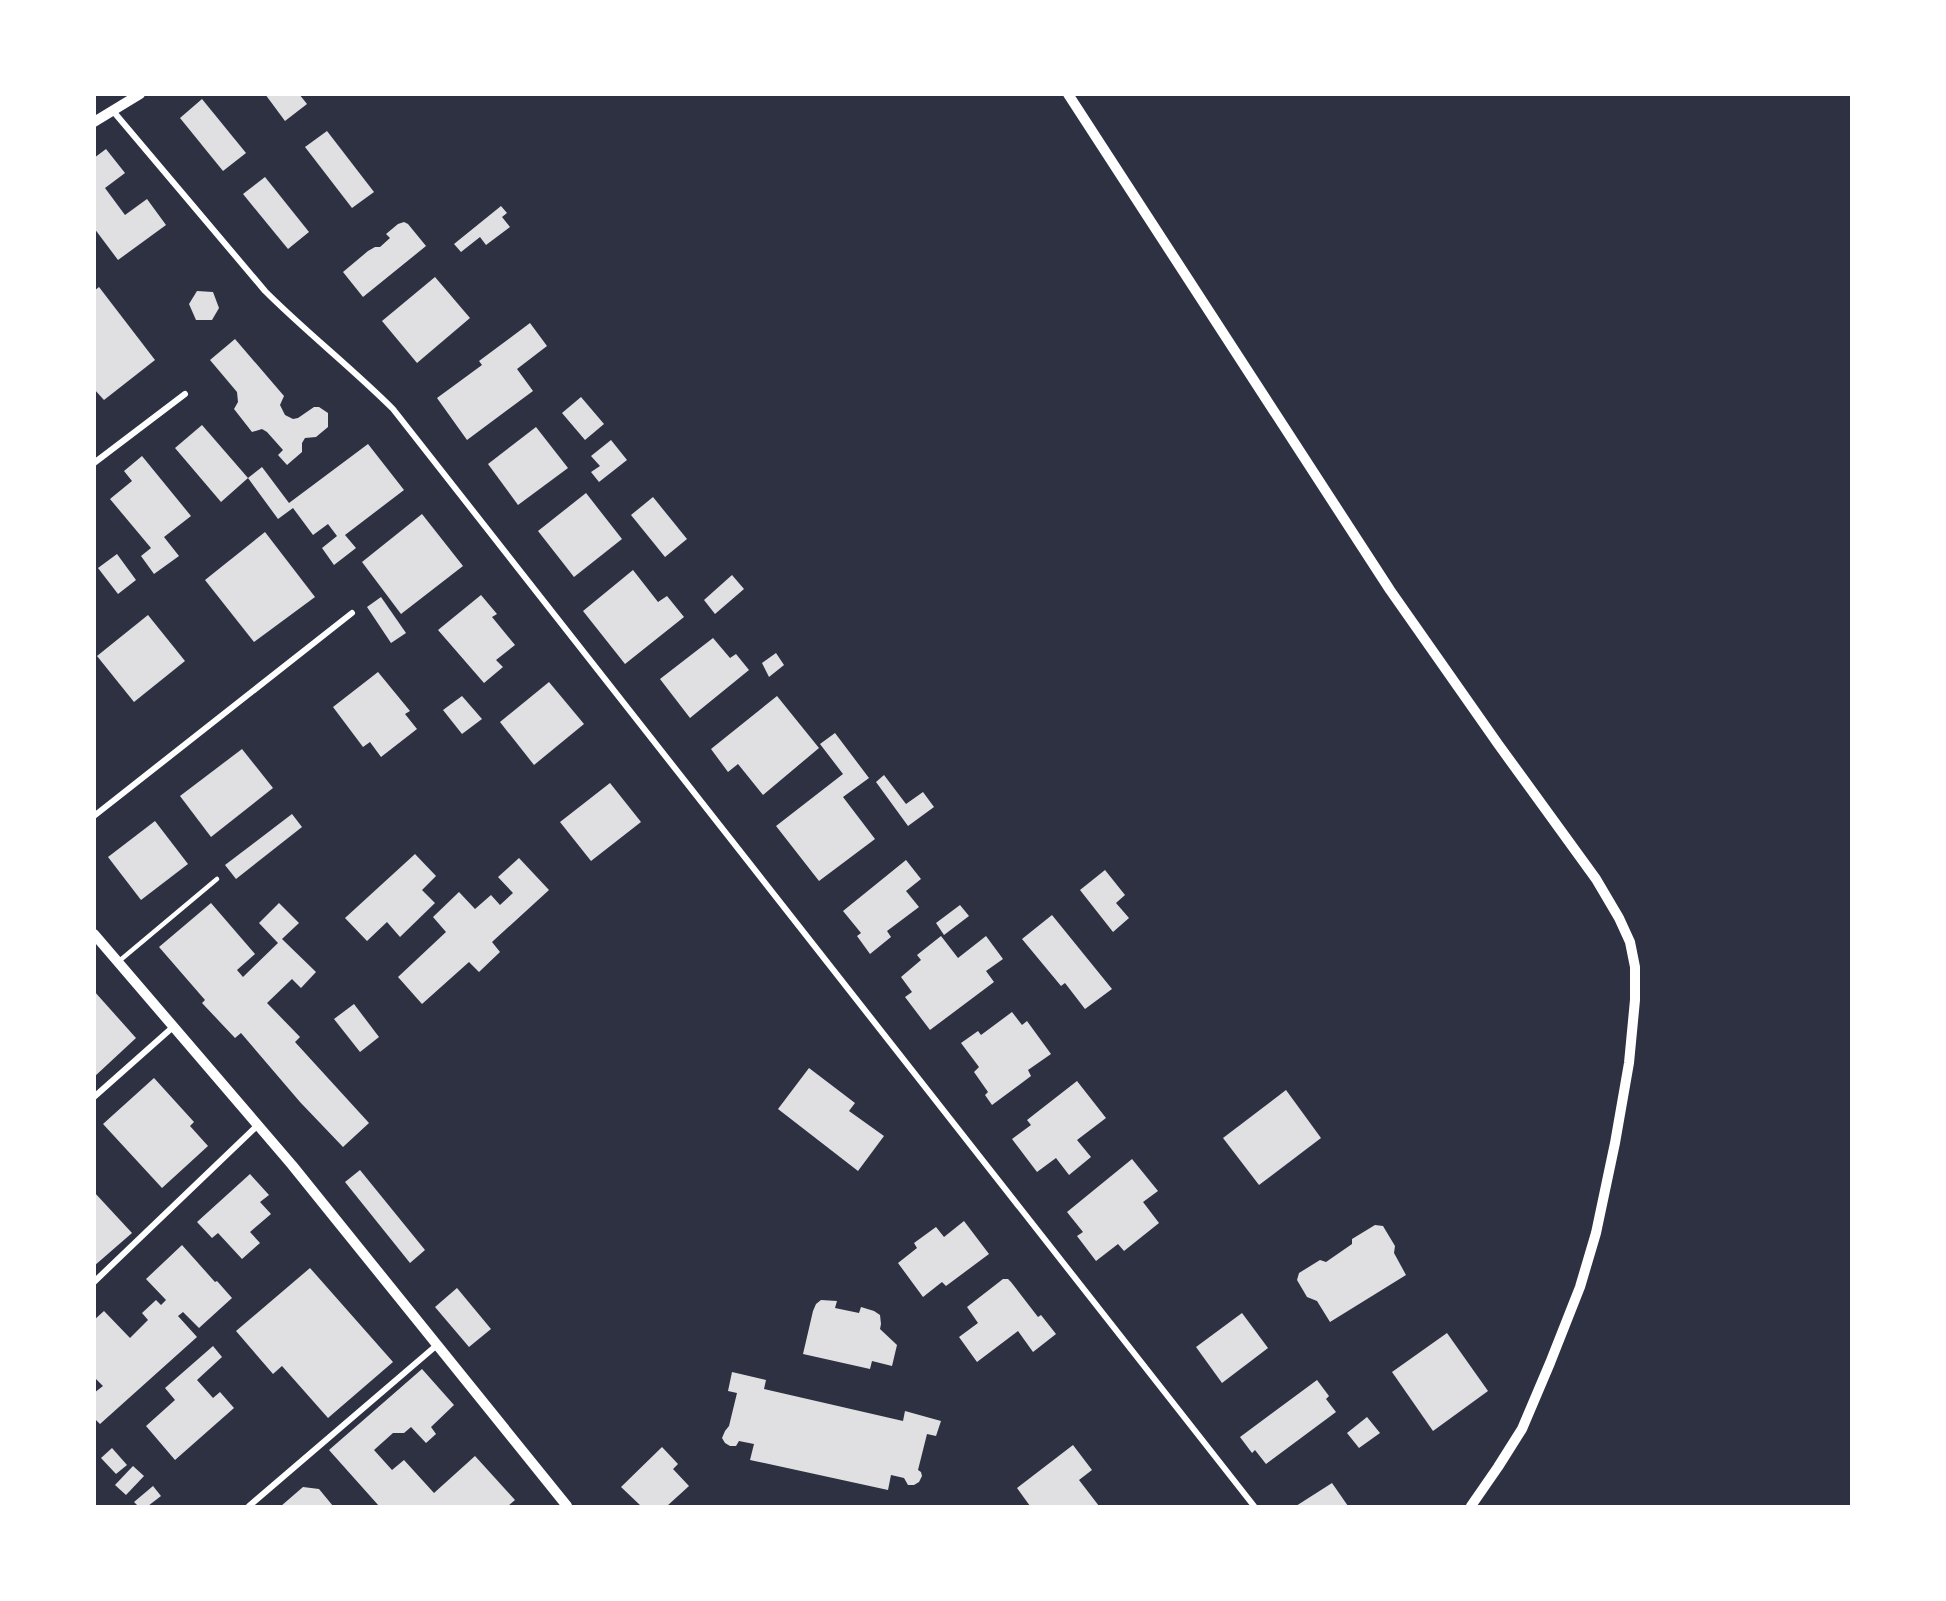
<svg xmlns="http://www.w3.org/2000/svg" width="1946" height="1601" font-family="'Nunito Sans',sans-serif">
<rect width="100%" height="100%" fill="#2d3142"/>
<g fill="#e0e0e3">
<polygon points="265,94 299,94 307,104 285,121"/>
<polygon points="202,99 246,153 223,171 180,118"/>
<polygon points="327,131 374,192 352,208 305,147"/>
<polygon points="106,149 125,173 105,188 125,215 147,199 166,225 118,260 94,228 94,158"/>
<polygon points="265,177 309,232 288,249 243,194"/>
<polygon points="501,206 507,213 502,217 510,227 486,245 480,237 461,252 454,244"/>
<polygon points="404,222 408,224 426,246 363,297 343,272 368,251 375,247 380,247 390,238 386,234 398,224"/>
<polygon points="435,277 470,318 417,363 382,321"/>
<polygon points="99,287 155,360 104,400 94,389 94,291"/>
<polygon points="197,291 213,292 219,308 212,320 196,320 189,304"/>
<polygon points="530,323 547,346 517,369 533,391 467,440 437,398 482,365 479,361"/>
<polygon points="235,339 284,396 280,405 285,415 293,419 298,418 314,407 319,407 328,413 328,427 316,437 305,438 302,443 302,452 287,465 278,455 283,450 267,432 262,429 252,432 234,409 238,402 237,392 210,360"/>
<polygon points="581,397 604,424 585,440 562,413"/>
<polygon points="202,425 248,478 221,502 175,448"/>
<polygon points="536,427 568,468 518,505 488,464"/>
<polygon points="611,440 627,460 599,482 591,472 600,466 591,456"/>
<polygon points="368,444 404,490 345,535 356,548 334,565 322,548 337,536 328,524 313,535 293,508 278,519 248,478 262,467 289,503"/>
<polygon points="142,456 191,516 164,537 179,556 154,574 141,556 151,548 110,499 132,481 124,471"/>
<polygon points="586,493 622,539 574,577 538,531"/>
<polygon points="653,497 687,539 665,557 631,515"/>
<polygon points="422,514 463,566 401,614 362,562"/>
<polygon points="265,532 315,597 254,642 205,580"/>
<polygon points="117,554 136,580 118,594 98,568"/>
<polygon points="633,570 658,602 667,596 684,617 625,664 583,611"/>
<polygon points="732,575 744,589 715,614 704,600"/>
<polygon points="481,595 497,614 492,617 515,645 496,660 503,667 484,683 438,630"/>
<polygon points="381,597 406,633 391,643 367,607"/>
<polygon points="148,615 185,661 134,702 97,656"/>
<polygon points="713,638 730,658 736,654 749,670 690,718 660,679"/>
<polygon points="776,653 784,665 769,677 762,663"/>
<polygon points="378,672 410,711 405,714 417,729 381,757 370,742 363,747 333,707"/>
<polygon points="549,682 584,724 534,765 500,722"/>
<polygon points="462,696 482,719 462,734 443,710"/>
<polygon points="777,696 819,748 763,795 738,764 728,772 711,749"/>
<polygon points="835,733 869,778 843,797 875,839 819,881 776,826 843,774 820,744"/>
<polygon points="242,749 273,788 211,837 180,796"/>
<polygon points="884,775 906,804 923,792 934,807 908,826 876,782"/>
<polygon points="610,783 641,822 591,861 560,822"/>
<polygon points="292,814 302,827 236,879 225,865"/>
<polygon points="155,821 188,864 141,900 108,857"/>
<polygon points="415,854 436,876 422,890 435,903 400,937 387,922 367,941 345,918"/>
<polygon points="519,858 549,890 492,942 500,952 479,972 469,962 422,1004 398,977 446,932 433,917 459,892 475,909 491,895 500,905 513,893 498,877"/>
<polygon points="906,860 921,879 906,891 919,907 887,931 891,937 870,954 857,936 861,933 843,911"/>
<polygon points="1105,870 1125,895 1116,903 1129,918 1113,932 1080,890"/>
<polygon points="211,903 255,954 237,970 243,977 278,943 259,923 279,903 299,923 282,939 316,972 301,988 292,979 267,1003 300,1037 295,1042 369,1123 343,1147 300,1102 241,1033 235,1038 202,1003 205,1000 159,947"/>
<polygon points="960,905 969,916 944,935 936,923"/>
<polygon points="1052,915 1112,989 1085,1009 1065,983 1061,986 1022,939"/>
<polygon points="941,936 958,958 986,936 1003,959 986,971 994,982 930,1030 905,997 912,992 901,977 921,960 917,955"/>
<polygon points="94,991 136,1038 94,1077"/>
<polygon points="354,1004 379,1037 360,1052 334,1019"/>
<polygon points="1012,1012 1022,1025 1027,1021 1051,1054 1028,1070 1031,1076 992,1105 985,1095 988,1092 974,1072 979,1067 961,1043 978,1031 981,1035"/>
<polygon points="809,1068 855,1103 849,1111 884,1136 858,1171 778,1109"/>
<polygon points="154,1078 194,1122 190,1126 208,1146 162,1188 103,1124"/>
<polygon points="1077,1081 1106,1118 1077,1140 1091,1157 1069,1175 1056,1158 1037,1172 1012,1139 1031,1125 1027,1120"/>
<polygon points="1286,1090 1321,1138 1259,1185 1223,1138"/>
<polygon points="1132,1159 1158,1191 1143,1202 1159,1223 1124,1251 1118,1244 1096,1261 1077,1236 1083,1232 1067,1212"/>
<polygon points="360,1170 425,1250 410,1263 345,1182"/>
<polygon points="250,1174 269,1195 260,1202 271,1214 250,1232 260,1243 242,1259 218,1233 212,1238 197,1222"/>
<polygon points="94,1192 132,1233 94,1266"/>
<polygon points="964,1221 989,1254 946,1286 942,1282 923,1297 898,1263 917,1248 914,1243 936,1227 944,1237"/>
<polygon points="1375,1225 1383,1226 1395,1246 1394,1253 1406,1275 1330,1322 1317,1301 1307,1297 1297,1280 1299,1273 1320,1260 1326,1262 1352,1244 1352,1239"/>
<polygon points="182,1245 215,1282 217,1281 232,1298 199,1328 183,1312 178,1316 197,1337 100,1424 94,1418 94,1393 103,1386 94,1377 94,1320 104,1311 130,1338 148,1320 142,1313 156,1300 161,1305 166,1300 146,1279"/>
<polygon points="310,1268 393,1362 328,1418 282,1366 273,1374 236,1331"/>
<polygon points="1003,1279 1008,1279 1011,1282 1038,1317 1041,1315 1056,1334 1033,1352 1018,1331 977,1362 959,1337 978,1323 967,1307"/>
<polygon points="457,1288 491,1329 469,1347 435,1307"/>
<polygon points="821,1300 837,1301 835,1308 859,1313 861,1307 874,1311 880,1315 881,1324 880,1329 897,1345 892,1366 872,1361 870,1369 803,1354 813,1311 816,1304"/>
<polygon points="1242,1313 1268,1348 1222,1383 1196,1347"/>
<polygon points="1447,1333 1488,1391 1433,1431 1392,1372"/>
<polygon points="213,1346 222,1357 197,1380 213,1398 220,1392 234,1408 175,1460 146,1426 175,1400 165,1388"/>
<polygon points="422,1369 454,1405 431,1427 436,1434 426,1443 411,1427 404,1433 393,1433 374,1450 392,1470 404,1460 434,1493 475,1456 515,1500 508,1506 379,1506 329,1450"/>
<polygon points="732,1372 766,1380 764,1389 903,1421 905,1411 941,1421 936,1436 927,1434 918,1470 921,1472 922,1476 919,1482 914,1485 908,1485 904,1478 891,1475 888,1490 750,1460 754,1444 739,1441 736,1446 730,1446 725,1443 722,1438 725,1431 729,1426 737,1393 728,1391"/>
<polygon points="1317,1380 1329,1396 1326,1399 1336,1412 1266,1464 1255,1450 1252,1453 1240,1437"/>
<polygon points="1367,1417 1380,1433 1359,1448 1347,1433"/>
<polygon points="1073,1445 1092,1470 1079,1480 1099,1506 1030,1506 1017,1488"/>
<polygon points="662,1447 678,1464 673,1469 689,1486 667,1506 641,1506 621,1487"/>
<polygon points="112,1448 127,1465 116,1474 101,1458"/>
<polygon points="133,1466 144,1476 126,1495 115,1485"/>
<polygon points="1332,1483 1348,1506 1296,1506"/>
<polygon points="153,1486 161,1496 148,1506 138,1506 134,1502"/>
<polygon points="303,1487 319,1489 333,1506 281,1506"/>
</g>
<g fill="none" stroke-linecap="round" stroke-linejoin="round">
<polyline stroke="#fff" stroke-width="4.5" points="118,962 217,879"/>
<g stroke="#fff" stroke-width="6">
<path d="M113 111 265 291C306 332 352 368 393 409L1254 1506"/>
<polyline points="94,463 185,394"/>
<polyline points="94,816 352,613"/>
<polyline points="94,1097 173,1027"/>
<polyline points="94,1282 258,1125"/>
<polyline points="249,1506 437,1345"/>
</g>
<g stroke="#fff" stroke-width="10">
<polyline points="1068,94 1390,590 1498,744 1596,879 1619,918 1630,942 1635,967 1635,1000 1629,1063 1615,1143 1596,1233 1580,1287 1550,1363 1522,1429 1498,1467 1471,1506"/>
<polyline points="94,122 140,94"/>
<polyline points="94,934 292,1165 567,1506"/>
</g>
</g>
<rect width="1946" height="1601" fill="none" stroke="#ffffff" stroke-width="192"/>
</svg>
